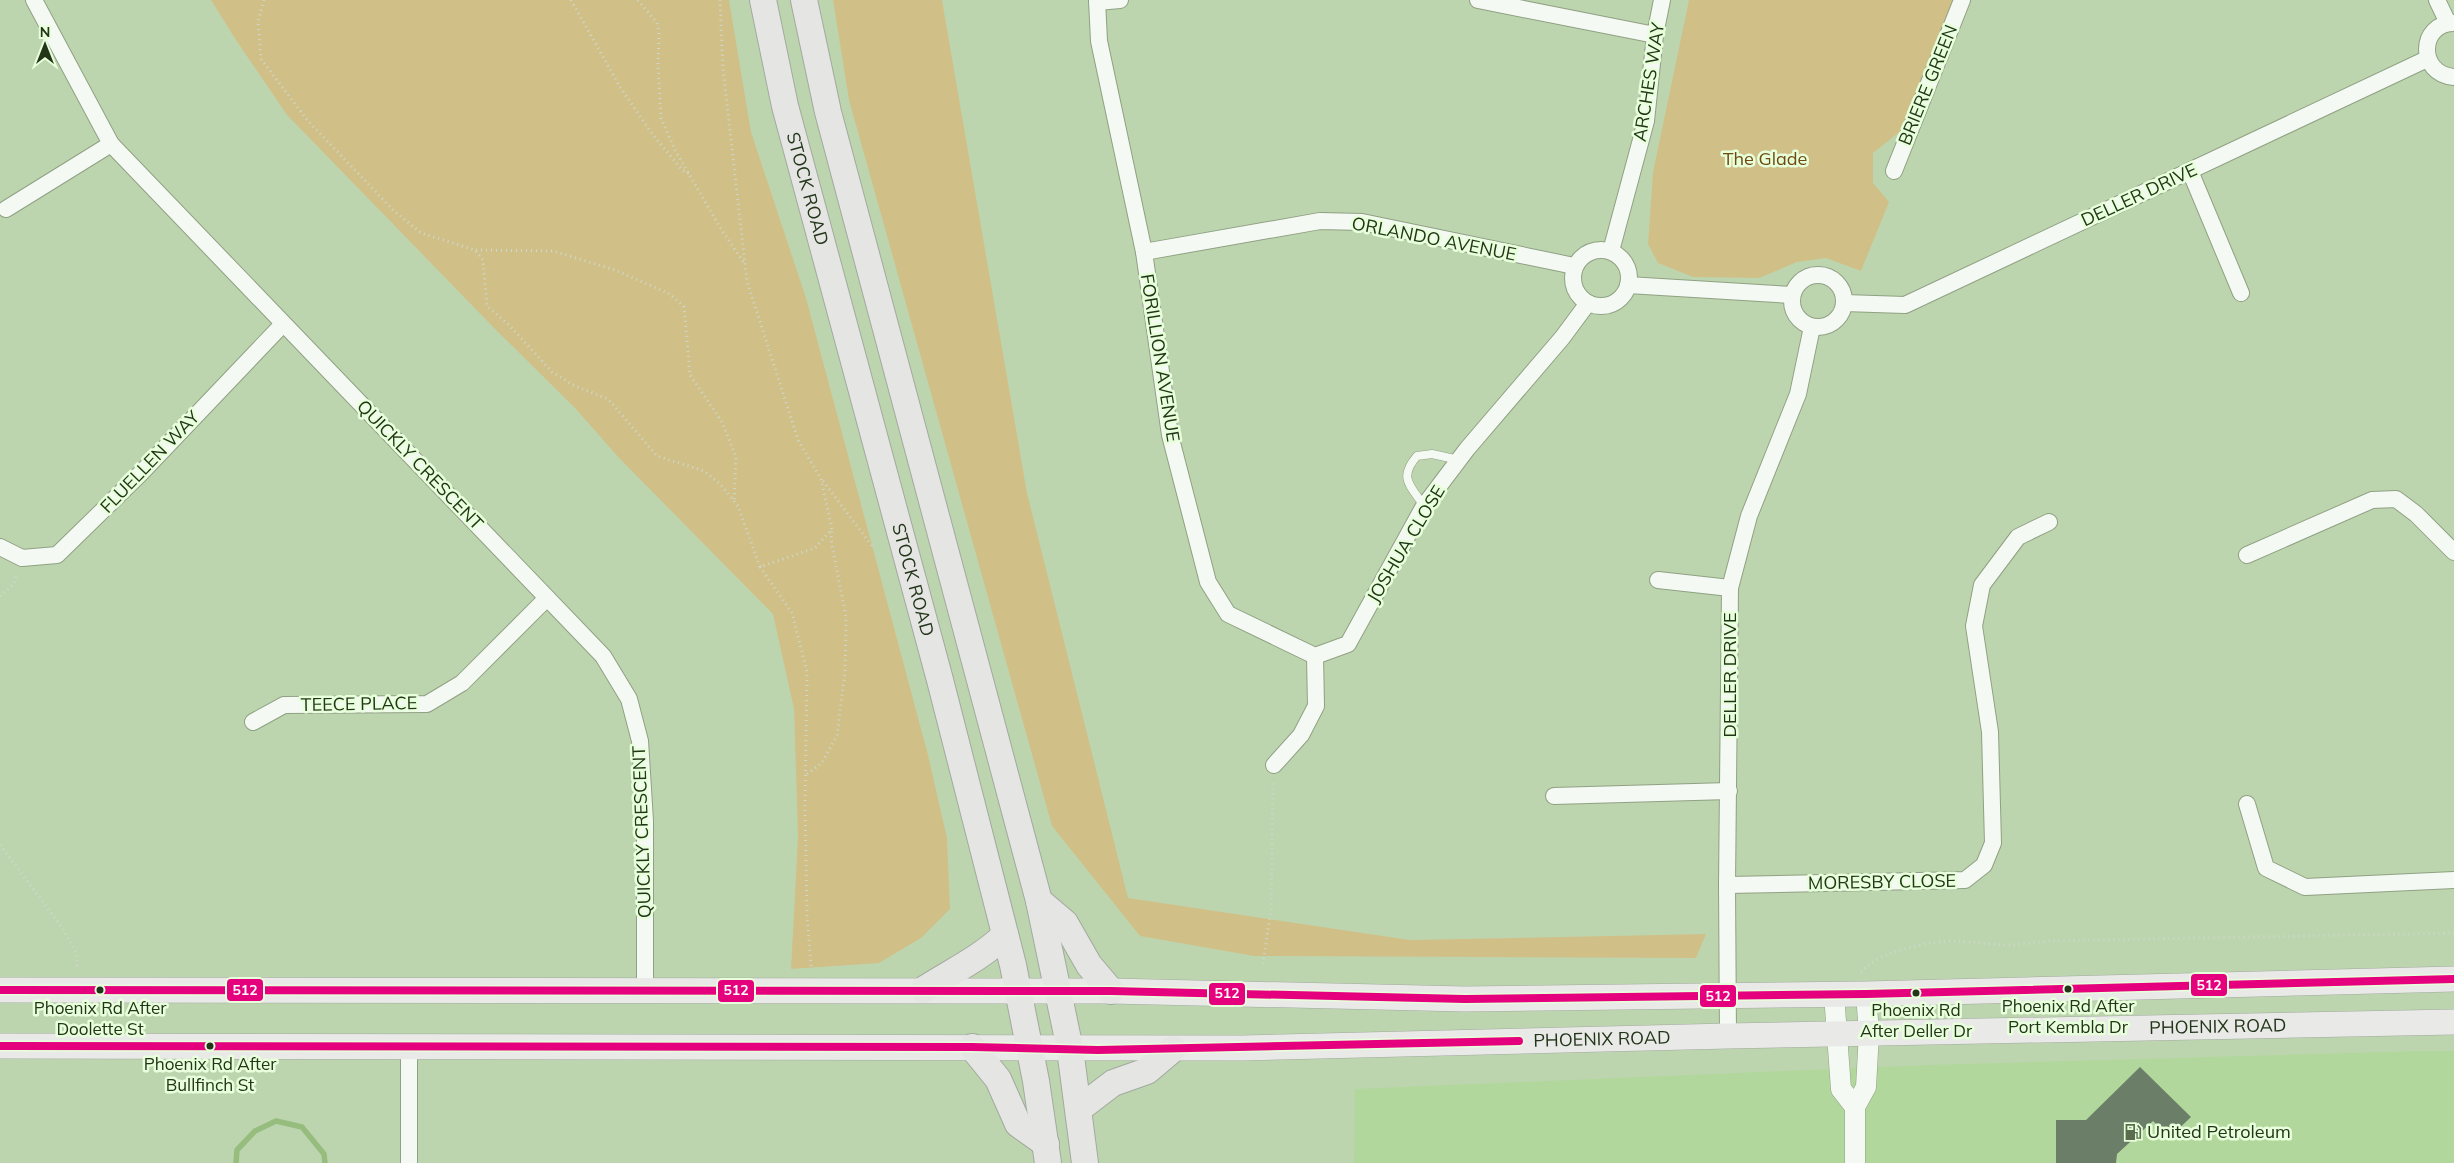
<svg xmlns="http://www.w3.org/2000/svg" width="2454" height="1163" font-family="Mulish,sans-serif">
<rect width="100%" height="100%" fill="#bdd5af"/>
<polygon fill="#b2d79c" points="2417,1051 2454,1051 2454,1163 1354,1163 1355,1089 1925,1065"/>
<g fill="#d0c088">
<polygon points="211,0 729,0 751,132 806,298 928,755 947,838 950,909 921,938 879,963 791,969 798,836 794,709 773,614 619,458 575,408 496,330 287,115 234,37"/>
<polygon points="833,0 942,0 1027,493 1128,898 1410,940 1706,934 1696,958 1254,956 1140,936 1052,826 849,100"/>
<polygon points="1689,0 1956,0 1907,126 1873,153 1873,183 1889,202 1861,271 1826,258 1797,262 1759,278 1693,277 1658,263 1648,244 1653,172"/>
</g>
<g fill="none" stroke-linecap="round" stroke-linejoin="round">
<polyline stroke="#96bd7e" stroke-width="5.5" points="236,1163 237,1150 255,1131 276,1121 302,1127 324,1154 325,1163"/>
</g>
<polygon fill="#6a7e68" points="2140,1067 2191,1117 2170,1137 2153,1121 2117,1154 2116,1163 2056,1163 2056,1120 2086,1120"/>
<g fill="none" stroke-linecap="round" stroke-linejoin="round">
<g stroke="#8fa183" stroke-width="9">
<path id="service" d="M1424 506C1410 485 1398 478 1417 456L1432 454 1459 460"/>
</g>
<g stroke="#8fa183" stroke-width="18">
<g id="minor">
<polyline points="34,0 111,144 603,656 629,699 640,741 645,821 645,990"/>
<polyline points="1097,0 1099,41 1144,252 1170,435 1208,582 1228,614 1315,656"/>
<polyline points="1478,0 1655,35"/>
<polyline points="2437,0 2448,23"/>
<polyline points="1097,2 1120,0"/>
<path d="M2454 23C2419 23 2417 74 2454 77"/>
<polyline points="1894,171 1962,0"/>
<polyline points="2190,171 2241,293"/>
<polyline points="6,209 111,144"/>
<circle cx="1601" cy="278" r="28"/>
<polyline points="1611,251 1646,121 1655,35 1662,0"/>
<polyline points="1144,252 1320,221 1362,222 1574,266"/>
<circle cx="1818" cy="301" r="26"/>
<polyline points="1628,285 1792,295"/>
<polyline points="1844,303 1905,305 2427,59"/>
<polyline points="0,547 22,558 57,555 142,472 283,324"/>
<polyline points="2247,555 2372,500 2396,499 2416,514 2454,552"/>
<polyline points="1658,580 1730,588"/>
<polyline points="1315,656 1348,644 1424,506 1467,449 1562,338 1588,303"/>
<polyline points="253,722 284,705 427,704 462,683 547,598"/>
<polyline points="1274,765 1301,735 1316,706 1315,656"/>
<polyline points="1554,796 1729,791"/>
<polyline points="2247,804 2266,868 2305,887 2454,880"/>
<polyline points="1727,885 1965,880 1984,865 1993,843 1990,732 1974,626 1982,585 2018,537 2049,522"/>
<polyline points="1728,1036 1727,885 1730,588 1749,516 1798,394 1812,327"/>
<polyline points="409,1163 409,1046"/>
</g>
</g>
<g stroke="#8fa183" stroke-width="21">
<g id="tertiary">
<polyline points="1834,994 1841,1089 1855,1107"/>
<polyline points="1855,1163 1855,1107 1866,1087 1869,1033 1866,994"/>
</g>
</g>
<g stroke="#a2a99e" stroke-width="26">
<g id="primary">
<polyline points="0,990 1111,991 1465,999 1866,994 2454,979"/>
<path id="s1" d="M0 1046 1243 1048 1728 1036 2454 1022"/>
</g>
</g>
<g stroke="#a2a99e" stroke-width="28">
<g id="trunk">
<path id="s2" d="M763 0 785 106 940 680 1013 965 1036 1081 1048 1163"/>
<polyline points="804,0 828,112 1039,901 1070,1049 1085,1163"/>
<polyline points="1039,901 1065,923 1089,965 1111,991"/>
<path d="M923 990C951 972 981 958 1005 935"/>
<polyline points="972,1047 998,1079 1018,1124 1046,1144"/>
<polyline points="1079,1109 1113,1083 1147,1071 1173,1049"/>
</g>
</g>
<g stroke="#cfd8ca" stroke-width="3" stroke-dasharray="1 4" stroke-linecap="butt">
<polyline points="264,0 258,21 261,59 289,96 309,122 393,210 421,233 475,250 483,260 487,306 509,325 552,372 575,386 608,399 657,456 704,471 720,484 738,506 760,567 815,548 832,529 821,479 798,440 747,281 723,69 720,0"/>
<polyline points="571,0 620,87 650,131 682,170 690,174"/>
<polyline points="638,0 657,23 659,33 658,65 661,118 675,150 721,229 744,263"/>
<polyline points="476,250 553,251 615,270 670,294 684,307 690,375 722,422 736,457 734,501"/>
<polyline points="823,481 872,546"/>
<polyline points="760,567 792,613 807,672 805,806 807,915 811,966"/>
<polyline points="0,596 14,584 17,573"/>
<polyline points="807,774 822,763 837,735 845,672 846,617 831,540 832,529"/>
<polyline points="0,845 63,929 77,954 77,970"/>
<polyline points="1263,964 1271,909 1273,783"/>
<path d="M1861 972C1877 952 1932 940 1957 941 1975 942 1993 945 2011 945 2023 944 2036 942 2049 941L2454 933"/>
</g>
<use href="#service" stroke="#f5f9f3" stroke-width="8"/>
<use href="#minor" stroke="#f5f9f3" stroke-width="16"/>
<use href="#tertiary" stroke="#f5f9f3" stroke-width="20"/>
<use href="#primary" stroke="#e9eae8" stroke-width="25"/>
<use href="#trunk" stroke="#e5e5e4" stroke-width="26"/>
<g stroke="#e8ffdb" stroke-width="11">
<g id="bus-1">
<polyline points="0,990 1111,991 1465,999 1866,994 2454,979"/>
<polyline points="0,1046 972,1047 1098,1050 1519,1041"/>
</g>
</g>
<use href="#bus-1" stroke="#e5007d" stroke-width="8"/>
</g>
<defs>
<g id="fuel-bare" transform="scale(1.35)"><path d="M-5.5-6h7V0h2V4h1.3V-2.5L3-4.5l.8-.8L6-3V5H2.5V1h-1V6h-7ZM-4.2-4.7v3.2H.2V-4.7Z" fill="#596d4e" stroke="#e8ffdb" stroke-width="2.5" paint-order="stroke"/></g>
</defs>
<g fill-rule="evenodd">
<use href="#fuel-bare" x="2133" y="1132"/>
</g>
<g fill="#233519" stroke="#e8ffdb" stroke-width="2">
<circle cx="2068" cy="989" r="4.5"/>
<circle cx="100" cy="990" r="4.5"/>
<circle cx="1916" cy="993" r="4.5"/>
<circle cx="210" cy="1046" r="4.5"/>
</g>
<g text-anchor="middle" stroke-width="5" stroke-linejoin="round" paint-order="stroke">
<g font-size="17" fill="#233519" stroke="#e8ffdb">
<text x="2068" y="1012">Phoenix Rd After<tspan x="2068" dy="21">Port Kembla Dr</tspan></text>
<text x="100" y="1014">Phoenix Rd After<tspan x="100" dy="21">Doolette St</tspan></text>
<text x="1916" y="1016">Phoenix Rd<tspan x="1916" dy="21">After Deller Dr</tspan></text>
<text x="210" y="1070">Phoenix Rd After<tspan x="210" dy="21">Bullfinch St</tspan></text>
</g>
<g font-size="18" fill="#233519" stroke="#e8ffdb">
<text transform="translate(1649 82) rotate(-81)" y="6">ARCHES WAY</text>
<text transform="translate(1928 85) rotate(-68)" y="6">BRIERE GREEN</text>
<text dy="6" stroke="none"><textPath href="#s2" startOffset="194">STOCK ROAD</textPath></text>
<text transform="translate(2139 195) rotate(-25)" y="6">DELLER DRIVE</text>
<text transform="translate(1434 239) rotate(11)" y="6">ORLANDO AVENUE</text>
<text transform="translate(1160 358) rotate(81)" y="6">FORILLION AVENUE</text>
<text transform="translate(150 462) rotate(-46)" y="6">FLUELLEN WAY</text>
<text transform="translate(420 465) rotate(46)" y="6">QUICKLY CRESCENT</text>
<text transform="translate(1406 544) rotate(-59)" y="6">JOSHUA CLOSE</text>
<text dy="6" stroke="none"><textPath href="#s2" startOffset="599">STOCK ROAD</textPath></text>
<text transform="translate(1730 675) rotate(-90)" y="6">DELLER DRIVE</text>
<text transform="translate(359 704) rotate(-1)" y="6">TEECE PLACE</text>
<text transform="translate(642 832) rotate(-92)" y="6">QUICKLY CRESCENT</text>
<text transform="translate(1882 882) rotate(-1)" y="6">MORESBY CLOSE</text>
<text dy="6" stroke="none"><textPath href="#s1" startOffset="2218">PHOENIX ROAD</textPath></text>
<text dy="6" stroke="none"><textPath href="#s1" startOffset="1602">PHOENIX ROAD</textPath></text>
</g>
<g font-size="18" fill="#6e4a0e" stroke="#e8ffdb">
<text x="1765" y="165">The Glade</text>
</g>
<g font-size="18" fill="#233519" stroke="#e8ffdb" text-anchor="start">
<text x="2147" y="1138">United Petroleum</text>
</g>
</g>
<g stroke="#e8ffdb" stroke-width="2">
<rect x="2190" y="973" width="38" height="24" rx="5" fill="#e5007d"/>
<rect x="226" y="978" width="38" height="24" rx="5" fill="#e5007d"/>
<rect x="717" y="979" width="38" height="24" rx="5" fill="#e5007d"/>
<rect x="1208" y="982" width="38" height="24" rx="5" fill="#e5007d"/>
<rect x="1699" y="984" width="38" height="24" rx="5" fill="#e5007d"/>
</g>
<g font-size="14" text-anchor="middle" font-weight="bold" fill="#fff">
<text x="2209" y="990">512</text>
<text x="245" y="995">512</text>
<text x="736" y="995">512</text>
<text x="1227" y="998">512</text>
<text x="1718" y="1001">512</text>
</g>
<g transform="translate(45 45)" stroke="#e8ffdb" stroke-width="4" paint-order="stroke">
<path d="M0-4L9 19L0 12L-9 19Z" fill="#233519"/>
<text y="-8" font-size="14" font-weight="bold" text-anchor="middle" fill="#233519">N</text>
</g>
</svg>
